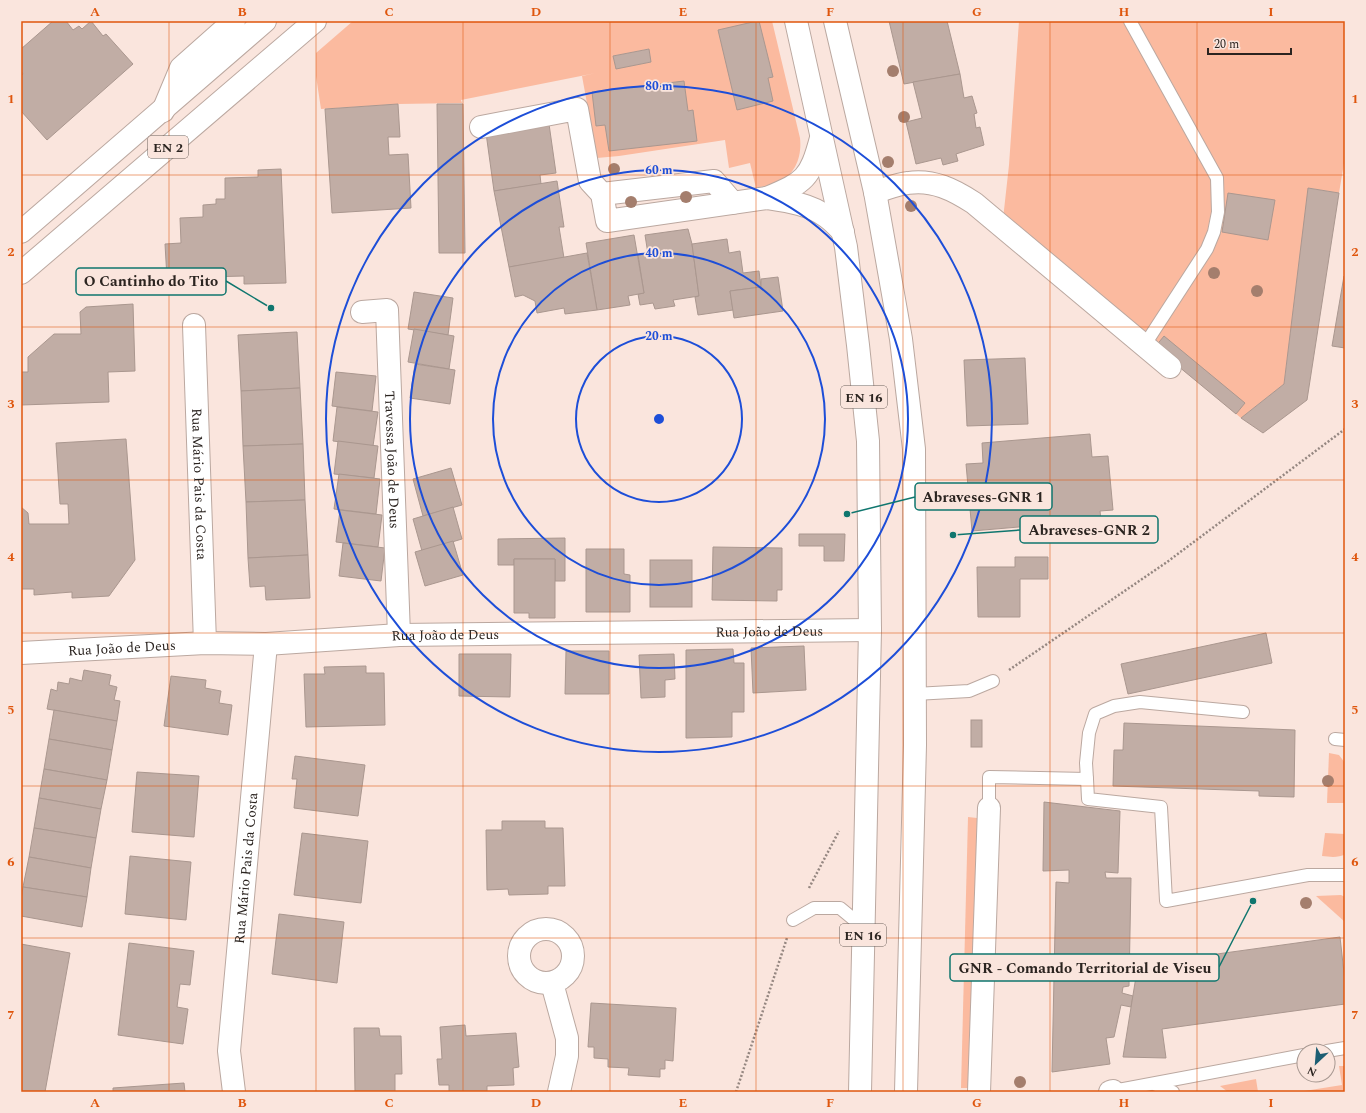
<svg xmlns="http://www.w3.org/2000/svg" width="1366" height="1113" font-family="Spectral,serif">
<rect width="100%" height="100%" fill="#fae5dd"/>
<g fill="#fbba9f" fill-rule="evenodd">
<path d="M353 21H772L800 138C802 156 796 174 778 183 771 186 763 186 756 188L750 163 729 168 725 140 619 156 597 158 582 76 596 73 461 100 462 103 398 104 321 109 316 76V53ZM648 49 651 62 616 68 613 56Z"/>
<polygon points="1019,21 1345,21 1345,157 1339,193 1309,188 1284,384 1241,418 1003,219 1009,165"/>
<polygon points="1329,753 1339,755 1345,763 1345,803 1327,803"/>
<polygon points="968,817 977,818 971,1088 961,1088"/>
<path d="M1325 833 1345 834V854C1339 858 1330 857 1322 856Z"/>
<polygon points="1341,895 1345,897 1345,922 1316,896"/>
<polygon points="1339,1066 1345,1066 1345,1092 1298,1092 1342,1085"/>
<polygon points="1256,1079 1258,1092 1228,1092 1220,1086"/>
</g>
<g fill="#c1ada5" stroke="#aa978f">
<polygon points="53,21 66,21 73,30 79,26 82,29 91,21 103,36 106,34 133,64 47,140 21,111 21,76 23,74 21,71 21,49"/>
<polygon points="757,21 759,21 773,77 768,78 773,101 737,110 718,30"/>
<polygon points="889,21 947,21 960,74 904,84"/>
<polygon points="649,49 651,62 616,69 613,56"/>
<polygon points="960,74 964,98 972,96 977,113 974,114 976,128 980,127 984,145 956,154 958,161 943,165 941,158 916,164 906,122 922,118 913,82"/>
<polygon points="684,81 688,111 693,110 697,141 609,151 605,125 596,126 592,92"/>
<polygon points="398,104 400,137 388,137 389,155 408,154 411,208 332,213 325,109"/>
<polygon points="437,104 463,104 465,253 439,253"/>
<polygon points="549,124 556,173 540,175 541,184 494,191 486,133"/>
<polygon points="281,169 286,283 244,284 244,276 167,278 165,244 181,243 180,218 203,217 203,205 216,204 216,199 225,199 225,178 258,177 258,170"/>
<polygon points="557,181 564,227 559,227 564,258 509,267 494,191"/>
<polygon points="1308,188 1339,193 1307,400 1263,433 1241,418 1284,384"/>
<polygon points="1228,193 1275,200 1268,240 1222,232"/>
<polygon points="688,229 692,244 699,296 673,300 675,306 655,309 653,303 640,305 638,294 644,293 638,255 648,254 645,235"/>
<polygon points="634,235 644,293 628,296 630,305 597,310 586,243"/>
<polygon points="727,239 729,253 740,251 743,273 759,271 761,287 730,291 733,310 698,315 695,297 699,296 692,244"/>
<polygon points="587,253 597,310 565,314 564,308 537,313 535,301 523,295 515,297 509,267"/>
<polygon points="1344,276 1345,276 1345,348 1332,346"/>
<polygon points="778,277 783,311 734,318 730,291 761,287 761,279"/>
<polygon points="414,292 453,298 448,335 408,329"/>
<polygon points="133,304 135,371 108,372 109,402 21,405 21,372 28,372 28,357 54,334 81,334 80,312 86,307"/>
<polygon points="414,329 454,336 449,369 408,362"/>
<polygon points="297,332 300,388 241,391 238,335"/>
<polygon points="1164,336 1245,403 1236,414 1155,347"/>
<polygon points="1025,358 1028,424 967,426 964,360"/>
<polygon points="415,364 455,370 450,404 410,398"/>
<polygon points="336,372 376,376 372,411 332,406"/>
<polygon points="300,388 303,444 243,446 241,391"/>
<polygon points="337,407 378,412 373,446 333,441"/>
<polygon points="1090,434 1092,457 1108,456 1113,510 1100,511 1101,520 972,531 966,464 983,463 982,443"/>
<polygon points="126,439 135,560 109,596 72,598 72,592 34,595 34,589 21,589 21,507 28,513 29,524 69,524 68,504 60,504 56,443"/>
<polygon points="338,441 378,446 374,478 334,474"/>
<polygon points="303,444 305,500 246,502 243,446"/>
<polygon points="451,468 462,505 423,516 413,479"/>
<polygon points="339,474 380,479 376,514 334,509"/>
<polygon points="305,500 308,555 248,558 246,502"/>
<polygon points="453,507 462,539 422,551 413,519"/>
<polygon points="340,510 382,515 378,547 336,542"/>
<polygon points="799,534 845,534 844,561 824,561 824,546 799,546"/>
<polygon points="565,538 565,581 555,581 555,559 514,559 514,565 498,565 498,539"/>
<polygon points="453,541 463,575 425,586 415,552"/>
<polygon points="343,543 385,548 381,581 339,576"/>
<polygon points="713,547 782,548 782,590 777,590 777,601 712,600"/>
<polygon points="586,549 624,549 624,574 630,575 630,612 586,612"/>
<polygon points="308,555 310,598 266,600 265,586 250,587 248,558"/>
<polygon points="1015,557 1048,557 1048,579 1020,579 1020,617 978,617 977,567 1015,567"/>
<polygon points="514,559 555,559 555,618 529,618 529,613 514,613"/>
<rect x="650" y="560" width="42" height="47"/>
<polygon points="1266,633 1272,663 1128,694 1121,664"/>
<polygon points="804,646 806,690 753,693 751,648"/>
<polygon points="733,649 734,663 744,663 744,712 732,712 732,737 686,738 686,650"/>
<polygon points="566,651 609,651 609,694 565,694"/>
<polygon points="459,654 511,654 510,697 459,696"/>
<polygon points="674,654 675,679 665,680 665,697 641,698 639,655"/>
<polygon points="366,666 366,673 384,673 385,725 306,727 304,674 325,674 324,667"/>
<polygon points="84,670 111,675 109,685 117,687 114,700 120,701 117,721 47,709 51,689 57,691 58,682 69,684 70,678 82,681"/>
<polygon points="171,676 206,680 205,688 221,691 219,703 232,705 228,735 164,726"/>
<polygon points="54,710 117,721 112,750 49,739"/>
<rect x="971" y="720" width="11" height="27"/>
<polygon points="1124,723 1295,730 1294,797 1259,796 1259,791 1113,786 1114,750 1123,750"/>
<polygon points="49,739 112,750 107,780 44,769"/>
<polygon points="295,756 365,765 358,816 294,808 297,779 292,779"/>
<polygon points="44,769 107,780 101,809 39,798"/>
<polygon points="137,772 199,776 194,837 132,832"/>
<polygon points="39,798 101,809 96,838 34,828"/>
<polygon points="1044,802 1120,811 1118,873 1105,872 1106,878 1131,878 1129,986 1123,987 1122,993 1133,996 1131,1007 1121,1005 1114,1037 1106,1038 1110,1064 1052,1072 1056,882 1069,883 1069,870 1043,871"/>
<polygon points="502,821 545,821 545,828 563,828 565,886 548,886 548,894 509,895 508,889 487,890 486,830 502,830"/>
<polygon points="34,828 96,838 91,868 29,857"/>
<polygon points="302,833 368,841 361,903 294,895"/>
<polygon points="130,856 191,862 186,920 125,914"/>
<polygon points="29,857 91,868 87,897 23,887"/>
<polygon points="23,887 87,897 82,927 21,916 21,900"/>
<polygon points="279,914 344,922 337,983 272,974"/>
<polygon points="1340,937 1345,982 1345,1004 1162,1029 1166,1058 1123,1057 1139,958 1152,963"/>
<polygon points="129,943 194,951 190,985 180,984 177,1007 188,1009 183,1044 118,1035"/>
<polygon points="21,944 70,953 45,1092 21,1092"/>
<polygon points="591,1003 676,1008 673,1061 665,1060 665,1069 660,1069 660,1077 628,1075 629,1068 608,1067 608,1059 594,1058 594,1047 588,1047"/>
<polygon points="465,1025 466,1036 516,1033 519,1067 513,1068 514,1085 487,1086 487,1092 449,1092 449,1085 439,1085 437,1059 442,1059 440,1027"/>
<polygon points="354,1028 379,1028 380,1036 401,1036 402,1074 395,1074 395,1092 355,1092"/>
<polygon points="184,1083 185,1092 113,1092 113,1088"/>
</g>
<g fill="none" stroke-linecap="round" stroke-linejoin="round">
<g stroke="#bba8a0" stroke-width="14">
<g id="lane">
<polyline points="1130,21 1217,178 1218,212 1214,232 1207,249 1144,346"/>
<polyline points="915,694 969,691 993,681"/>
<polyline points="1335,739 1345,740"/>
<polyline points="1087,779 1088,799 1161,807 1166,901 1308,875 1345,875"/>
<polyline points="989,808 989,777 1087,779 1086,763 1089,733 1095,714 1114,706 1140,702 1243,712"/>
<polyline points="793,920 814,908 840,908 863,927"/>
<polyline points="1327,1051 1345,1048"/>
<polyline points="1154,1084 1173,1092"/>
<polyline points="1113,1091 1304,1055"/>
</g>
</g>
<g stroke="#bba8a0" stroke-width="24">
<g id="street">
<path d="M481 127 577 109 590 181 602 194 607 221 767 198C805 182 810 179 821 138"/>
<path d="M875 192C886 189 897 184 908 183 933 179 954 190 974 203L1170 367"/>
<polyline points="602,194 714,181 733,203"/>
<path d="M767 198C787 201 810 204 827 217 833 221 838 227 843 232"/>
<path id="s1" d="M362 312 387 310 399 635"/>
<path id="s2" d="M194 325 205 643"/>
<path id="s3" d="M21 653 205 643 266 644 399 635 870 630"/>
<circle cx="546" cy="956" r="27"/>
<polyline points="552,983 567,1038 567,1056 559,1092"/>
<path id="s4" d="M234 1092 229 1051 266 644"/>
<polyline points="979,1092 989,808"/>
<polyline points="1110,1092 1113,1091"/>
</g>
</g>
<g stroke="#bba8a0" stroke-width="24">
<polyline id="secondary" points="163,111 181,68 234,21"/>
</g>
<g stroke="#bba8a0" stroke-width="24">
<g id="primary">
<polyline points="796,21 846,247 858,345 868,441 870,630 860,1092"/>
<polyline points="835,21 875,192 901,339 914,449 915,745 906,1092"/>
<polyline points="21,232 265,21"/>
<polyline points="21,273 315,21"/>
</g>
</g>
<g stroke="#958781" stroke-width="2.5" stroke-dasharray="2 2" stroke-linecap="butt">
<polyline points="1009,670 1167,562 1345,429"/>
<polyline points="809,888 839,831"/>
<polyline points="736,1092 787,938"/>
</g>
<use href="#lane" stroke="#fff" stroke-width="12"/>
<use href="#street" stroke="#fff" stroke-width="22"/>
<use href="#secondary" stroke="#fff" stroke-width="22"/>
<use href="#primary" stroke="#fff" stroke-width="22"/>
</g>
<g fill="#a47e6d">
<circle cx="893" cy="71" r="6"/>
<circle cx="904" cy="117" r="6"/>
<circle cx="888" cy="162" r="6"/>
<circle cx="614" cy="169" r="6"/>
<circle cx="686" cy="197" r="6"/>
<circle cx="631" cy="202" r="6"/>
<circle cx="911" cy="206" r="6"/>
<circle cx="1214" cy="273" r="6"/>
<circle cx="1257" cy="291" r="6"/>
<circle cx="1328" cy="781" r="6"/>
<circle cx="1306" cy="903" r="6"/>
<circle cx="1020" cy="1082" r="6"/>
</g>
<path fill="none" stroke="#df560d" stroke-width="1" stroke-opacity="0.55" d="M169 21V1092M316 21V1092M463 21V1092M610 21V1092M756 21V1092M903 21V1092M1050 21V1092M1197 21V1092M21 175H1345M21 327H1345M21 480H1345M21 633H1345M21 786H1345M21 938H1345"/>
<g fill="none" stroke="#1d4ed8" stroke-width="2">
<circle cx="659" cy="419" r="83"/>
<circle cx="659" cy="419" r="166"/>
<circle cx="659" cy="419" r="249"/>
<circle cx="659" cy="419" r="333"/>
</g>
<g text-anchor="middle" stroke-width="3.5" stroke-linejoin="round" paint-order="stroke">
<g fill="#fae5dd" stroke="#695e59" stroke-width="1">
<rect x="148" y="136" width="40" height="22" rx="3"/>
<rect x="841" y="386" width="46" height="22" rx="3"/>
<rect x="840" y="924" width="46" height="22" rx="3"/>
</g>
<g font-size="13" font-weight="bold" fill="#2b2420">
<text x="168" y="152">EN 2</text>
<text x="864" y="402">EN 16</text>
<text x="863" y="940">EN 16</text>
</g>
<g font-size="14" fill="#2b2420" stroke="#fae5dd">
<text dy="5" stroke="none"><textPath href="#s1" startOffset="175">Travessa João de Deus</textPath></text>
<text dy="5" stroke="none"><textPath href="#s2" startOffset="159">Rua Mário Pais da Costa</textPath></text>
<text dy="5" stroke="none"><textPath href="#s3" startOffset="749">Rua João de Deus</textPath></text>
<text dy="5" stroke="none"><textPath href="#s3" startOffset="425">Rua João de Deus</textPath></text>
<text dy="5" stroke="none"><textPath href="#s3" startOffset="101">Rua João de Deus</textPath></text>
<text dy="5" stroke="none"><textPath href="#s4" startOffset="225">Rua Mário Pais da Costa</textPath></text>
</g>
</g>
<circle cx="659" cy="419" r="6" fill="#1d4ed8" stroke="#fae5dd" stroke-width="2"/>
<g font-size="12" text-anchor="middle" font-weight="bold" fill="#1d4ed8" stroke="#fae5dd" stroke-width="3.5" stroke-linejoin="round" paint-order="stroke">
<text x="659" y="90">80 m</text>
<text x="659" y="174">60 m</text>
<text x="659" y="257">40 m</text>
<text x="659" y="340">20 m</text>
</g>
<path fill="none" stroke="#0f766e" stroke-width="1.5" d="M271 308L226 281M847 514L915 497M953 535L1020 530M1253 901L1219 967"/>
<g fill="#0f766e" stroke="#fae5dd" stroke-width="1.5">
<circle cx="271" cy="308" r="4"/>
<circle cx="847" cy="514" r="4"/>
<circle cx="953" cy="535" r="4"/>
<circle cx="1253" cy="901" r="4"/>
</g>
<g fill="#fae5dd" stroke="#0f766e" stroke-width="1.5">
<rect x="76" y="268" width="150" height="27" rx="4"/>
<rect x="915" y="483" width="137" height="27" rx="4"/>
<rect x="1020" y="516" width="138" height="27" rx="4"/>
<rect x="950" y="954" width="269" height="27" rx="4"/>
</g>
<g font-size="15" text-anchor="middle" font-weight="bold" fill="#2b2420">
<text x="151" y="286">O Cantinho do Tito</text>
<text x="983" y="502">Abraveses-GNR 1</text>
<text x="1089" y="535">Abraveses-GNR 2</text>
<text x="1085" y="973">GNR - Comando Territorial de Viseu</text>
</g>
<rect width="1366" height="1113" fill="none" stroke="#fae5dd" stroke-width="44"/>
<g transform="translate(1316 1063) rotate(206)"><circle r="19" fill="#fae5dd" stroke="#a79891"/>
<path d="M0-3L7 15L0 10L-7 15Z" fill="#1d5e73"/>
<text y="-6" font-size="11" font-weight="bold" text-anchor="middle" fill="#2b2420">N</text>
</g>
<path d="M1208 48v6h83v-6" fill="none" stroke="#2b2420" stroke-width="2"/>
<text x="1214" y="48" font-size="12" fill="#2b2420" stroke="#fae5dd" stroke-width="3" paint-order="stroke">20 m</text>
<rect x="22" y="22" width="1322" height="1069" fill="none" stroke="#df560d" stroke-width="1.5"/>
<g font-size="13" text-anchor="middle" font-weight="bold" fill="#df560d">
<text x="95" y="16">A</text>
<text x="242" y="16">B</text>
<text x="389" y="16">C</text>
<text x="536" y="16">D</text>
<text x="683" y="16">E</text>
<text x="830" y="16">F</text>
<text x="977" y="16">G</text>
<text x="1124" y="16">H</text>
<text x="1271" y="16">I</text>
<text x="11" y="103">1</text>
<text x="1355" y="103">1</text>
<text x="11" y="256">2</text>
<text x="1355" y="256">2</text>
<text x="11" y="408">3</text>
<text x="1355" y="408">3</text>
<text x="11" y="561">4</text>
<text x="1355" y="561">4</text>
<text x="11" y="714">5</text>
<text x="1355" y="714">5</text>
<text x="11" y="866">6</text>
<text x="1355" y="866">6</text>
<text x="11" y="1019">7</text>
<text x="1355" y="1019">7</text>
<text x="95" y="1107">A</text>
<text x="242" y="1107">B</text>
<text x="389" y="1107">C</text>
<text x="536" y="1107">D</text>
<text x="683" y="1107">E</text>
<text x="830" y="1107">F</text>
<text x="977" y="1107">G</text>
<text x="1124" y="1107">H</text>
<text x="1271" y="1107">I</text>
</g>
</svg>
